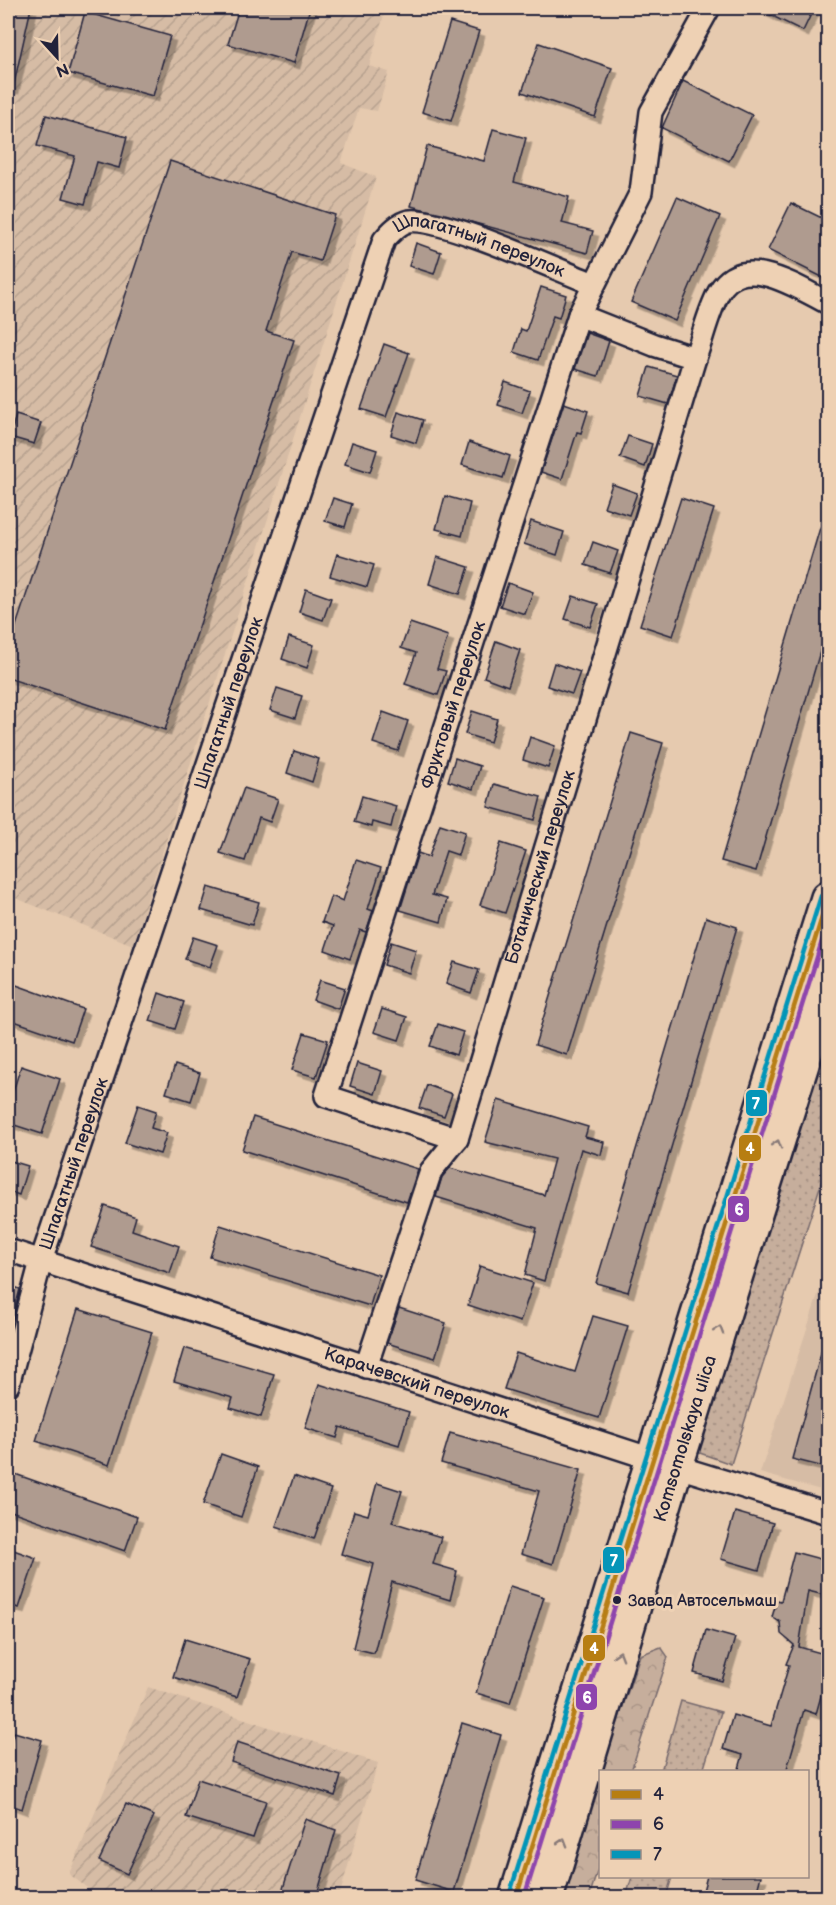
<svg xmlns="http://www.w3.org/2000/svg" width="836" height="1905" font-family="'Balsamiq Sans',sans-serif">
<defs>
<pattern id="industrial-furrows" width="10" height="10" patternUnits="userSpaceOnUse" patternTransform="scale(1.5)"><rect width="10" height="10" fill="#d6bca5"/><path d="M-1 1l2-2M0 10L10 0M9 11l2-2" fill="none" stroke="#b7a18f"/></pattern>
<pattern id="grass-dots" width="8" height="8" patternUnits="userSpaceOnUse" patternTransform="scale(1.5)"><rect width="8" height="8" fill="#c6ae9c"/><path d="M2 2h.1M6 6h.1" fill="none" stroke="#aa9587" stroke-width="1.8" stroke-linecap="round"/></pattern>
<pattern id="forest-crowns" width="20" height="18" patternUnits="userSpaceOnUse" patternTransform="scale(1.5)"><rect width="20" height="18" fill="#c6ae9c"/><path d="M2 6a3 3 0 1 1 6 0M12 15a3 3 0 1 1 6 0" fill="none" stroke="#aa9587"/></pattern>
<filter id="shadow"><feDropShadow dx="5.5" dy="5.5" stdDeviation="0" flood-color="#0004"/></filter>
</defs>
<rect width="100%" height="100%" fill="#e6caaf"/>
<filter id="ink" filterUnits="userSpaceOnUse"><feTurbulence type="fractalNoise" baseFrequency=".0167" numOctaves="2"/><feDisplacementMap in="SourceGraphic" scale="12" xChannelSelector="R" yChannelSelector="G"/><feConvolveMatrix kernelMatrix="1 2 1 2 8 2 1 2 1" color-interpolation-filters="sRGB"/></filter>
<g filter="url(#ink)">
<polygon fill="#d6bca5" points="828,1264 828,1492 760,1473"/>
<g fill="url(#industrial-furrows)">
<polygon points="8,8 386,8 369,66 389,72 377,111 359,108 341,163 376,177 133,945 8,895"/>
<polygon points="148,1687 378,1763 339,1897 99,1897 69,1874"/>
</g>
<g fill="url(#grass-dots)" stroke="#74686c" stroke-width="1.5">
<polygon points="828,1040 828,1162 731,1464 697,1452"/>
<polygon points="681,1701 721,1712 703,1771 661,1771"/>
<polygon points="632,1877 632,1876 672,1877 666,1897 626,1897"/>
</g>
<g fill="url(#forest-crowns)" stroke="#74686c" stroke-width="1.5">
<polygon points="661,1647 668,1657 631,1771 601,1772 640,1655"/>
<polygon points="600,1773 600,1863 589,1897 558,1898"/>
</g>
<g fill="#af9b8f" stroke="#22223b" stroke-width="1.5" filter="url(#shadow)">
<polygon points="8,8 31,8 13,88 8,88"/>
<polygon points="239,8 310,8 294,63 228,44"/>
<polygon points="756,8 814,8 803,31"/>
<polygon points="85,12 170,36 153,96 68,73"/>
<polygon points="450,22 479,31 451,121 422,112"/>
<polygon points="539,43 612,68 595,117 522,92"/>
<polygon points="683,81 752,115 729,161 662,128"/>
<polygon points="46,115 127,137 119,168 97,162 85,204 63,198 75,156 37,146"/>
<polygon points="493,129 526,138 514,182 569,197 562,223 593,231 587,253 411,206 427,146 484,161"/>
<polygon points="170,161 335,215 320,261 292,252 266,331 294,340 165,730 8,678 8,650"/>
<polygon points="677,197 720,216 675,321 631,302"/>
<polygon points="791,203 828,221 828,280 768,250"/>
<polygon points="416,243 441,252 434,274 409,266"/>
<polygon points="541,287 566,295 559,318 553,316 538,360 514,352 521,329 526,331"/>
<polygon points="587,333 609,341 598,376 575,369"/>
<polygon points="384,344 409,353 386,417 361,409"/>
<polygon points="649,367 677,375 668,404 640,396"/>
<polygon points="505,382 530,391 522,413 498,405"/>
<polygon points="564,403 588,411 581,433 577,432 562,479 541,472"/>
<polygon points="398,412 423,420 416,443 391,435"/>
<polygon points="16,415 41,423 34,444 10,437"/>
<polygon points="628,436 652,444 645,467 620,458"/>
<polygon points="352,442 377,450 370,472 345,464"/>
<polygon points="469,442 510,456 503,478 462,465"/>
<polygon points="612,484 637,493 629,515 604,507"/>
<polygon points="445,496 470,503 462,536 436,529"/>
<polygon points="333,498 352,504 345,527 325,521"/>
<polygon points="681,498 714,509 673,636 640,625"/>
<polygon points="825,511 828,512 828,624 756,871 721,861"/>
<polygon points="531,521 564,532 557,555 524,544"/>
<polygon points="593,542 618,551 610,573 585,565"/>
<polygon points="337,554 374,565 367,587 330,576"/>
<polygon points="437,557 469,567 460,594 429,584"/>
<polygon points="508,583 533,592 525,614 500,606"/>
<polygon points="306,589 331,598 323,620 299,612"/>
<polygon points="573,596 598,604 590,627 565,619"/>
<polygon points="410,623 448,636 437,669 446,671 438,695 405,684 416,653 401,648"/>
<polygon points="289,637 314,645 307,668 282,659"/>
<polygon points="496,641 520,650 508,686 484,677"/>
<polygon points="554,663 580,672 572,694 547,686"/>
<polygon points="277,688 302,696 295,718 270,710"/>
<polygon points="472,711 497,719 490,742 465,734"/>
<polygon points="383,712 408,721 398,751 373,743"/>
<polygon points="631,733 663,743 567,1055 535,1045"/>
<polygon points="530,737 555,746 548,768 523,760"/>
<polygon points="294,751 319,759 312,782 287,773"/>
<polygon points="455,758 480,766 473,789 448,781"/>
<polygon points="494,784 541,797 535,820 488,807"/>
<polygon points="244,788 278,799 270,822 259,818 245,861 220,853"/>
<polygon points="362,796 396,806 391,827 372,822 371,827 354,822"/>
<polygon points="440,824 465,832 458,855 446,851 432,895 447,899 441,922 400,910 418,853 429,857"/>
<polygon points="501,843 526,851 505,913 480,905"/>
<polygon points="356,860 381,868 368,909 373,911 366,932 360,930 350,959 325,950 333,926 322,922 331,896 343,901"/>
<polygon points="208,887 259,902 252,925 201,910"/>
<polygon points="706,917 737,927 628,1292 596,1283"/>
<polygon points="193,937 218,945 210,967 185,959"/>
<polygon points="391,942 416,950 409,973 384,965"/>
<polygon points="454,962 479,970 471,993 446,984"/>
<polygon points="320,980 345,988 338,1009 313,1000"/>
<polygon points="8,982 83,1009 72,1041 8,1019"/>
<polygon points="159,993 184,1002 175,1029 150,1021"/>
<polygon points="382,1009 407,1017 399,1040 374,1032"/>
<polygon points="438,1024 463,1032 456,1055 430,1046"/>
<polygon points="304,1033 328,1040 316,1077 292,1070"/>
<polygon points="357,1063 382,1071 375,1094 350,1086"/>
<polygon points="175,1065 200,1073 191,1101 166,1093"/>
<polygon points="21,1066 60,1079 42,1134 8,1123 8,1107"/>
<polygon points="427,1085 452,1094 444,1116 419,1108"/>
<polygon points="498,1100 588,1127 585,1137 604,1142 601,1155 581,1149 544,1281 525,1275 537,1228 436,1197 442,1177 450,1168 544,1195 554,1159 485,1142"/>
<polygon points="138,1105 156,1111 151,1128 167,1133 160,1154 125,1143"/>
<polygon points="253,1117 418,1169 407,1202 242,1150"/>
<polygon points="8,1160 28,1166 19,1195 8,1191"/>
<polygon points="105,1206 136,1217 132,1230 179,1246 170,1273 91,1247"/>
<polygon points="220,1225 379,1275 370,1306 210,1257"/>
<polygon points="480,1266 533,1283 520,1322 468,1305"/>
<polygon points="8,1285 20,1289 10,1327 8,1327"/>
<polygon points="399,1308 446,1323 435,1358 387,1343"/>
<polygon points="78,1309 152,1332 109,1465 36,1441"/>
<polygon points="593,1316 628,1326 599,1418 504,1389 516,1353 575,1372"/>
<polygon points="824,1342 828,1343 828,1468 792,1459"/>
<polygon points="184,1348 274,1374 261,1417 230,1408 233,1398 174,1381"/>
<polygon points="319,1384 409,1412 399,1445 340,1427 337,1438 305,1428"/>
<polygon points="450,1433 581,1470 553,1564 521,1554 539,1491 441,1463"/>
<polygon points="221,1454 258,1467 241,1517 203,1504"/>
<polygon points="15,1474 137,1517 125,1551 8,1510 8,1496"/>
<polygon points="294,1476 331,1489 314,1539 276,1526"/>
<polygon points="377,1483 402,1491 392,1522 441,1537 433,1564 457,1571 450,1600 392,1582 374,1653 353,1648 374,1564 341,1554 354,1511 368,1515"/>
<polygon points="735,1512 773,1523 759,1570 721,1559"/>
<polygon points="8,1548 36,1558 19,1608 8,1605"/>
<polygon points="794,1552 828,1561 828,1596 808,1591 799,1647 828,1655 828,1671 816,1714 804,1710 786,1772 738,1772 743,1755 723,1749 733,1715 771,1726 789,1665 786,1664 794,1645 781,1634 780,1622 772,1617 777,1600 781,1601"/>
<polygon points="510,1586 544,1597 510,1703 476,1693"/>
<polygon points="706,1630 735,1638 722,1681 694,1673"/>
<polygon points="185,1639 250,1659 237,1697 173,1677"/>
<polygon points="462,1723 501,1735 454,1892 415,1880"/>
<polygon points="14,1732 42,1740 22,1809 8,1804 8,1753"/>
<polygon points="237,1742 341,1776 335,1796 231,1762"/>
<polygon points="198,1779 266,1801 253,1838 186,1817"/>
<polygon points="126,1804 154,1816 127,1874 99,1861"/>
<polygon points="305,1819 336,1830 316,1898 280,1898"/>
<polygon points="707,1876 761,1876 755,1898 701,1898"/>
</g>
<g fill="none" stroke-linecap="round" stroke-linejoin="round">
<g stroke="#22223b" stroke-width="26">
<g id="minor">
<polyline points="579,315 654,345 695,358"/>
<path id="s1" d="M457 1139 326 1096 579 315 641 192 651 112 709 8"/>
<path id="s2" d="M8 1250 652 1459 828 1513"/>
<path id="s3" d="M366 1367 431 1171 457 1139 695 358C703 337 708 312 719 292 743 250 800 289 828 303"/>
<path id="s4" d="M8 1385 41 1261 384 240C391 232 399 223 409 221 440 216 560 271 594 284"/>
</g>
</g>
<g stroke="#22223b" stroke-width="38">
<g id="primary">
<polyline points="516,1898 828,898"/>
<path id="s5" d="M546 1898 676 1466 828 981"/>
</g>
</g>
<use href="#minor" stroke="#eed1b4" stroke-width="21"/>
<use href="#primary" stroke="#eed1b4" stroke-width="33"/>
<g stroke="#eed1b4" stroke-width="9">
<polyline id="bus-1" points="516,1898 828,898"/>
</g>
<g stroke="#eed1b4" stroke-width="9">
<polyline id="bus-2" points="524,1898 828,922"/>
</g>
<g stroke="#eed1b4" stroke-width="9">
<polyline id="bus-3" points="509,1896 821,896"/>
</g>
<use href="#bus-1" stroke="#b77e12" stroke-width="4.5"/>
<use href="#bus-2" stroke="#8e44ad" stroke-width="4.5"/>
<use href="#bus-3" stroke="#0595b8" stroke-width="4.5"/>
</g>
<defs><path id="oneway-chevron" d="M-2-3.5L2.5 0L-2 3.5" fill="none" stroke-width="1.6" stroke-linecap="round" stroke-linejoin="round" transform="scale(1.5)"/></defs>
<g stroke="#887a78">
<use href="#oneway-chevron" transform="translate(777 1144) rotate(-73)"/>
<use href="#oneway-chevron" transform="translate(719 1330) rotate(-73)"/>
<use href="#oneway-chevron" transform="translate(619 1655) rotate(-73)"/>
<use href="#oneway-chevron" transform="translate(563 1842) rotate(-73)"/>
</g>
</g>
<circle fill="#22223b" stroke="#eed1b4" stroke-width="2" cx="617" cy="1600" r="5"/>
<g text-anchor="middle" stroke-width="6" stroke-linejoin="round" paint-order="stroke">
<g font-size="16" fill="#22223b" stroke="#eed1b4" text-anchor="start">
<text x="628" y="1606">Завод Автосельмаш</text>
</g>
<g font-size="18" fill="#22223b" stroke="#eed1b4">
<text dy="6" stroke="none"><textPath href="#s4" startOffset="1311">Шпагатный переулок</textPath></text>
<text dy="6" stroke="none"><textPath href="#s4" startOffset="717">Шпагатный переулок</textPath></text>
<text dy="6" stroke="none"><textPath href="#s1" startOffset="549">Фруктовый переулок</textPath></text>
<text dy="6" stroke="none"><textPath href="#s3" startOffset="532">Ботанический переулок</textPath></text>
<text dy="6" stroke="none"><textPath href="#s4" startOffset="231">Шпагатный переулок</textPath></text>
<text dy="6" stroke="none"><textPath href="#s2" startOffset="430">Карачевский переулок</textPath></text>
<text dy="6" stroke="none"><textPath href="#s5" startOffset="480">Komsomolskaya ulica</textPath></text>
</g>
</g>
<g stroke="#eed1b4" stroke-width="2">
<rect x="745" y="1089" width="23" height="28" rx="6" fill="#0595b8"/>
<rect x="738" y="1134" width="24" height="28" rx="6" fill="#b77e12"/>
<rect x="727" y="1195" width="23" height="28" rx="6" fill="#8e44ad"/>
<rect x="602" y="1546" width="23" height="28" rx="6" fill="#0595b8"/>
<rect x="582" y="1634" width="24" height="28" rx="6" fill="#b77e12"/>
<rect x="575" y="1683" width="23" height="28" rx="6" fill="#8e44ad"/>
</g>
<g font-size="16" text-anchor="middle" font-weight="bold" fill="#fff">
<text x="756" y="1109">7</text>
<text x="750" y="1154">4</text>
<text x="739" y="1215">6</text>
<text x="614" y="1566">7</text>
<text x="594" y="1654">4</text>
<text x="587" y="1703">6</text>
</g>
<rect width="836" height="1905" fill="none" stroke="#eed1b4" stroke-width="30"/>
<rect x="15" y="15" width="806" height="1875" fill="none" stroke="#22223b" stroke-width="2" filter="url(#ink)"/>
<rect x="599" y="1770" width="210" height="108" fill="#eed1b4" stroke="#9c8b84" stroke-width="1.5"/>
<rect x="611" y="1790" width="30" height="9" fill="#b77e12" stroke="#9c8b84" stroke-width="1.5"/>
<text x="653" y="1800" font-size="18" fill="#22223b">4</text>
<rect x="611" y="1820" width="30" height="9" fill="#8e44ad" stroke="#9c8b84" stroke-width="1.5"/>
<text x="653" y="1830" font-size="18" fill="#22223b">6</text>
<rect x="611" y="1850" width="30" height="9" fill="#0595b8" stroke="#9c8b84" stroke-width="1.5"/>
<text x="653" y="1860" font-size="18" fill="#22223b">7</text>
<g transform="translate(57 57) rotate(158)" stroke="#eed1b4" stroke-width="4.5" paint-order="stroke">
<path d="M0-4.5L10 22L0 15L-10 22Z" fill="#22223b"/>
<text y="-9" font-size="16" font-weight="bold" text-anchor="middle" fill="#22223b">N</text>
</g>
</svg>
